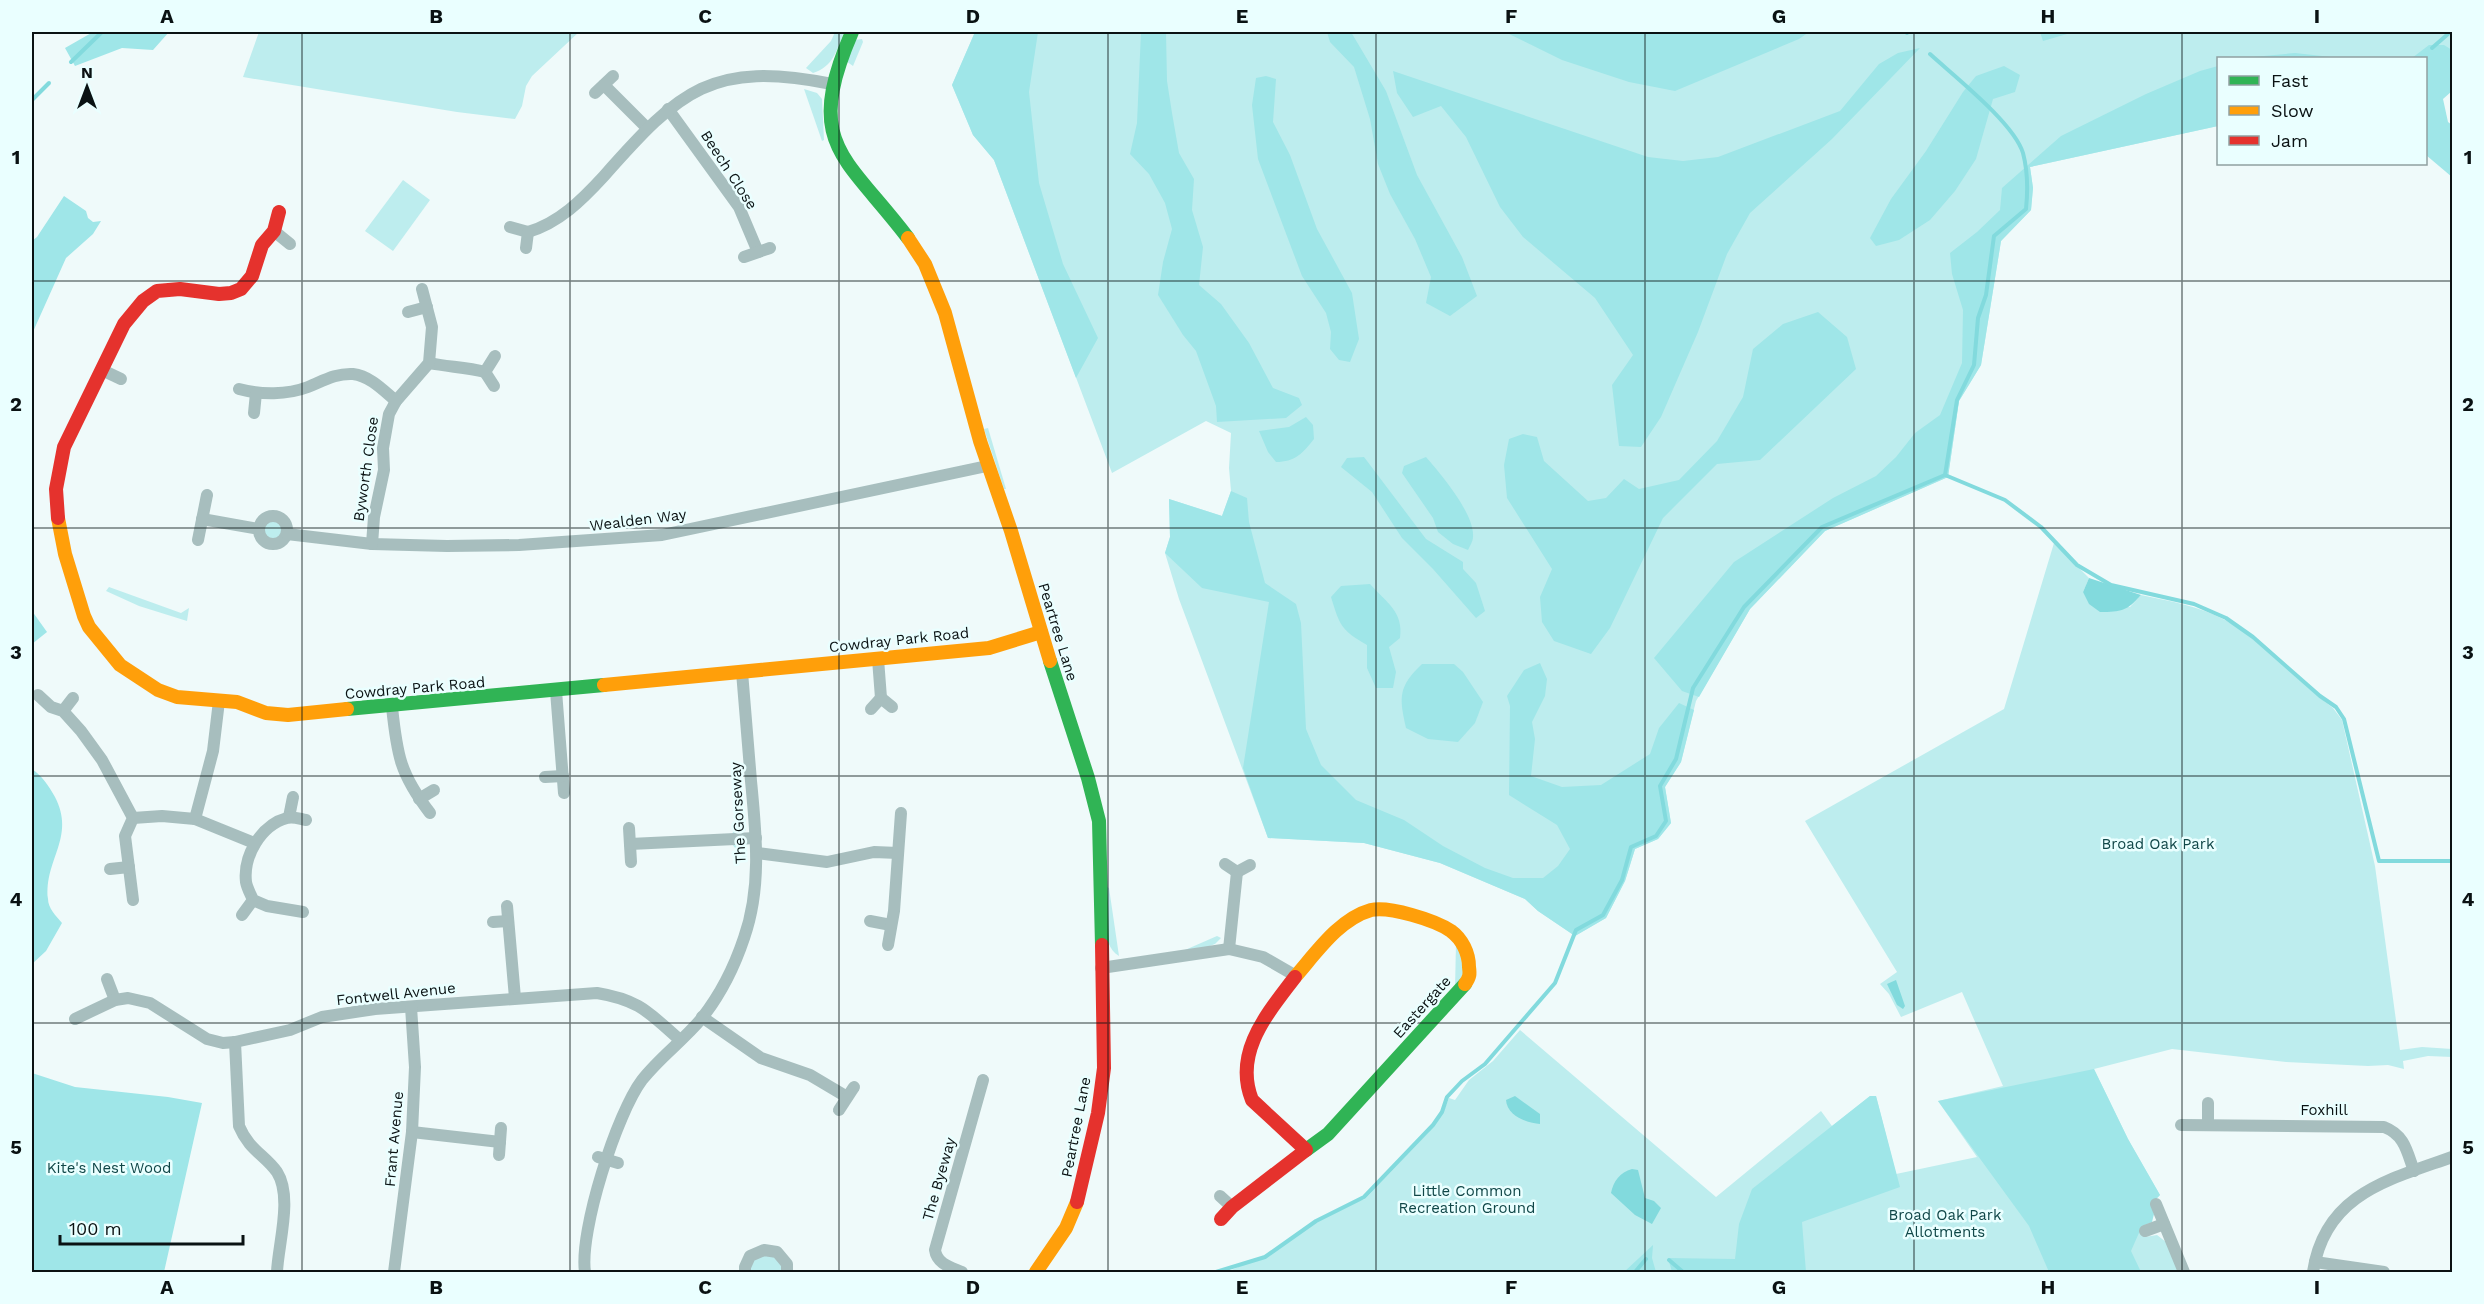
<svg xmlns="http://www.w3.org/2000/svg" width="2484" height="1304" font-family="'Work Sans',sans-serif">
<rect width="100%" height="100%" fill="#effafa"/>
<g fill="#bdedee">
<polygon points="259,32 579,32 532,76 526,86 522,106 515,119 457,112 243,77"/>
<path d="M835 32H844C837 50 833 67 813 73L806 68 831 41Z"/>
<polygon points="975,32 2452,32 2452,58 2218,58 2218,126 2030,167 2033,188 2031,210 2001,241 1981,365 1959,401 1948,477 1825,531 1750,609 1696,701 1681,762 1665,787 1671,823 1658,839 1635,849 1625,881 1606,918 1575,936 1538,911 1525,899 1440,863 1364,843 1268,838 1179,599 1165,553 1170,537 1169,499 1222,516 1231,491 1229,468 1231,433 1206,421 1112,473 994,160 973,135 952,85"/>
<polygon points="862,39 863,42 853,66 846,61 855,40"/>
<polygon points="804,89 817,93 822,99 824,140 822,141"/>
<polygon points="403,180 430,200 393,251 365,231"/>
<polygon points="988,428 1006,489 1004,489 984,429"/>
<circle cx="273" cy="530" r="10"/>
<path d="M2054 543 2089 578 2083 592 2130 607 2141 595C2169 601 2199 606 2225 620 2265 642 2296 681 2333 708L2342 720 2375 866 2400 1050 2422 1047 2452 1049V1057L2428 1056 2403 1061 2404 1069 2388 1065 2368 1066 2286 1062 2172 1049 2094 1069 2128 1139 2160 1195 2151 1204 2152 1222 2142 1226 2145 1237 2157 1235 2166 1242 2179 1272H1227L1245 1264 1267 1257 1316 1222 1347 1205 1365 1199 1428 1133 1443 1113 1449 1098 1455 1100 1469 1080 1493 1061 1520 1030 1716 1197 1821 1111 1832 1126 1870 1096H1876L1896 1174 1977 1157 1938 1101 2003 1086 1962 992 1901 1017 1889 994 1880 984 1897 972 1805 821 2004 709Z"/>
<polygon points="109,587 181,613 189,608 187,621 139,606 106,591"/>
<polygon points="745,816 746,830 740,834 731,835"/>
<polygon points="731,843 741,843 747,848 746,861"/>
<path d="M1107 887 1109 888 1119 956C1099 944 1107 909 1107 887Z"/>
<polygon points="1217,936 1221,938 1215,944 1207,947 1185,950"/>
<polygon points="1456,943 1460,949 1464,977 1455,989"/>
<polygon points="765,1255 775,1256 782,1265 783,1272 749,1272 753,1258"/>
</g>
<g fill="#9fe6e8">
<polygon points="93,32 169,32 153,50 122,48 75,66 65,48"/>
<polygon points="975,32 1038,32 1029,92 1039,183 1063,264 1098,338 1076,378 994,160 973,135 952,85"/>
<polygon points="1141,32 1166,32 1167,81 1172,113 1179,153 1194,179 1192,210 1203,247 1199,285 1221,304 1249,343 1273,388 1299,398 1302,405 1286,418 1217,422 1216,406 1196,351 1183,335 1158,295 1163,262 1172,229 1165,203 1149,174 1130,154 1137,123"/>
<polygon points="1327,32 1351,32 1386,91 1417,175 1462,257 1477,296 1450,316 1426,303 1431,277 1415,239 1390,194 1378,164 1370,119 1354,67 1330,42"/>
<polygon points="1505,32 1809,32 1799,39 1675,91 1629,82 1562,60"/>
<polygon points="2040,32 2074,32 2043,41"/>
<polygon points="2429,45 2444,45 2452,50 2452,91 2443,99 2448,122 2452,125 2452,177 2426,155 2426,58 2412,58"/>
<polygon points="1920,48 1832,139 1750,213 1727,254 1698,332 1661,417 1641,447 1619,446 1612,385 1633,355 1595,298 1523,237 1500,207 1466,137 1441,106 1413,117 1397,93 1393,71 1648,157 1683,161 1718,157 1840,111 1879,64 1898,53"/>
<polygon points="2295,53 2340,58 2248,58 2253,57"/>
<polygon points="2004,66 2020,75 2015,92 1993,99 1976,159 1955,191 1930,220 1899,240 1876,246 1870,238 1891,199 1926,151 1963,92 1976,76"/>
<polygon points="2218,66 2218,126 2030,167 2033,188 2031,210 2001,241 1981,365 1959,401 1948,477 1825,531 1750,609 1699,697 1682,691 1654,658 1734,562 1833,498 1876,476 1896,457 1915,433 1940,415 1962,363 1963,310 1952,274 1950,253 1977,232 2000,210 2002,188 2061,136 2146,94 2200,71"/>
<polygon points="1266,76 1276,79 1273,122 1290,155 1317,229 1352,293 1359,339 1350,362 1339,360 1330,349 1331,332 1326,313 1302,276 1258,159 1252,105 1256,78"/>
<polygon points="64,196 86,211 88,218 93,222 101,221 93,234 66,258 32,334 32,241 37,237"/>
<polygon points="1818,312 1847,337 1856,369 1760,460 1717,464 1663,518 1610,628 1591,654 1554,641 1542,622 1540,597 1552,569 1507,498 1504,465 1509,439 1523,434 1537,437 1544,461 1588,501 1606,498 1624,479 1639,489 1679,480 1717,441 1743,397 1753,349 1783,324"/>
<path d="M1306 417 1313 425 1314 439C1303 453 1295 462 1276 462L1268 452 1259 431 1289 427Z"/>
<polygon points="1364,457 1426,539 1463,562 1463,569 1476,583 1485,611 1476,618 1433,569 1402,538 1372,492 1341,467 1347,458"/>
<path d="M1426 457C1440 473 1475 514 1473 537 1473 541 1470 546 1468 550L1453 544 1438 532 1433 518 1402 473 1404 466Z"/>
<polygon points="1231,491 1247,498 1249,522 1265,583 1296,604 1301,623 1306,729 1321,765 1356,800 1404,820 1443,846 1485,868 1513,878 1543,878 1558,866 1570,849 1557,825 1509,795 1510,706 1507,696 1524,670 1540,663 1547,679 1545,696 1532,722 1535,739 1531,776 1562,787 1601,785 1650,754 1659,728 1679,703 1694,710 1681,762 1665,787 1671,823 1658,839 1635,849 1625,881 1606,918 1575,936 1538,911 1525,899 1440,863 1364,843 1268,838 1243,768 1269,602 1202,588 1165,553 1170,537 1169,499 1222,516"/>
<path d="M1370 584C1386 602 1404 612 1400 638L1389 647 1396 672 1393 688H1376L1367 668V645C1341 630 1340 626 1331 597L1341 586Z"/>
<polygon points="32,611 47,632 32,644"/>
<path d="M1422 664H1454L1463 672 1483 702 1475 723 1458 742 1428 739 1406 728C1399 697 1398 687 1422 664Z"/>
<path d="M32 769C42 776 49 786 55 797 76 838 44 859 48 899 48 908 56 916 62 923L46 951 32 964Z"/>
<polygon points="2094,1069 2128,1139 2160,1195 2151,1204 2154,1214 2152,1222 2142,1226 2131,1251 2141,1272 2049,1272 2029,1226 1938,1101"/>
<polygon points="32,1073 75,1087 168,1097 202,1103 164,1272 32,1272"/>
<polygon points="1870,1096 1876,1096 1900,1187 1802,1222 1806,1272 1672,1272 1668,1258 1735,1259 1739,1224 1752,1189"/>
<polygon points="1653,1245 1652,1258 1656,1272 1624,1272"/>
</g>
<g fill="#82dadd">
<path d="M2089 578 2141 595C2127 611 2121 612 2100 612L2089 604 2083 592Z"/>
<polygon points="1896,980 1905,1006 1903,1009 1897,1005 1887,984"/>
<path d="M1515 1096 1540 1114V1124C1527 1123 1507 1116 1506 1100Z"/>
<path d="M1632 1169 1638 1170 1645 1198 1654 1201 1661 1208 1652 1224 1635 1215 1611 1193C1613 1182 1620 1172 1632 1169Z"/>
</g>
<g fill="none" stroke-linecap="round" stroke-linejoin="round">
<g stroke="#82dadd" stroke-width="4">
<polyline points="1907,32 1907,33"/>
<polyline points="2432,48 2448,34"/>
<polyline points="71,62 102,32"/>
<polyline points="32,100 49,83"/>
<polyline points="1945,475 2005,500 2041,527 2077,565 2111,585 2194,604 2226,618 2253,637 2320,696 2336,707 2344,719 2379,861 2452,861"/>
<polyline points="1669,1260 1683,1272"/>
<path d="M1216 1272 1265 1257 1316 1221 1364 1197 1433 1125 1442 1112 1447 1097 1462 1081 1485 1064 1555 983 1576 930 1603 915 1622 880 1631 847 1656 836 1666 821 1660 786 1676 759 1693 688 1744 607 1822 527 1945 475 1957 400 1974 365 1978 318 1986 295 1994 236 2026 209C2028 190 2028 172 2023 153 2014 123 1954 76 1930 54"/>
<polyline points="1635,1272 1646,1259"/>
</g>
<g stroke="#a7bebe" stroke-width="12">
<polyline points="604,85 647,128"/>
<polyline points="595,93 613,76"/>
<polyline points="668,109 739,207 758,252"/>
<polyline points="510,227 528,232 526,248"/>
<polyline points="274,231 290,244"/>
<path d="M528 232C559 223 582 200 604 176 680 90 712 60 832 84"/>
<polyline points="744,257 770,248"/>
<polyline points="408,312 427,307"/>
<path d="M429 363C448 367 466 367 485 372"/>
<polyline points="102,370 121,379"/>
<polyline points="494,386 485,372 495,356"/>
<path d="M239 389C261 395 287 395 308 387 323 381 336 373 353 374 370 376 383 390 396 401"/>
<polyline points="254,413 256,393"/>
<circle cx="273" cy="530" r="14"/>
<polyline points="202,519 259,529"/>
<polyline points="287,534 372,544 447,546 519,545 662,535 987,466"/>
<polyline points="198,540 207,495"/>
<polyline points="372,544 374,517 384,470 383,448 389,414 396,401 429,363 432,327 422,289"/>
<polyline points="878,659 881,698"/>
<polyline points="556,691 564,793"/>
<polyline points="38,695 51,707 63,711 81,731 102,760 133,818 125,836 133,900"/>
<path d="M392 707C397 755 400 774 430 813"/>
<polyline points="871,709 881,698 892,707"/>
<polyline points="63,711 73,698"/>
<polyline points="545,777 563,776"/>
<polyline points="419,799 434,790"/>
<polyline points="289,817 293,797"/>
<polyline points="133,818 162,816 195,819 254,843"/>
<polyline points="195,819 213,751 219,701"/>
<polyline points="629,828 631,862"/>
<polyline points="630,844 756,838"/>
<polyline points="757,853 827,862 874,852 898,853"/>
<polyline points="1225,864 1237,872 1250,865"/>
<polyline points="110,869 129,867"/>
<polyline points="507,906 515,998"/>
<path d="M303 912 267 906 253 900C251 895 247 888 246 882 243 856 261 825 287 818 293 816 300 819 306 820"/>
<polyline points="242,915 253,900"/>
<polyline points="870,921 891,925"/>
<polyline points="493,922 508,921"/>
<polyline points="888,945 894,911 901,813"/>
<polyline points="1229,949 1237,872"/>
<polyline points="1101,968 1229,949 1263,957 1296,976"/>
<polyline points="107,979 115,1000"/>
<polyline points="702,1017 761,1058 810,1075 847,1097"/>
<path d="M75 1019 115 1000 128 998 150 1003 207 1039 223 1043 235 1042 290 1030 322 1017 375 1009 597 993C640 1000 649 1013 680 1040"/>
<path d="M235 1042 239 1126C249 1150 265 1155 277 1172 293 1197 278 1245 277 1272"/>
<polyline points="2208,1103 2208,1125"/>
<polyline points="839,1110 854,1087"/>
<path d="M2181 1125 2384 1127C2405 1135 2407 1152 2414 1171"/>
<polyline points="412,1132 500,1142"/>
<polyline points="499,1155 501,1128"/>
<polyline points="598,1157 618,1163"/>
<polyline points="1220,1196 1232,1207"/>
<polyline points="2156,1204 2184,1272"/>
<polyline points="2145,1231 2164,1224"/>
<polyline points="2315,1262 2384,1272"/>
<polyline points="394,1272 412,1132 415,1067 411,1007"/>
<path d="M585 1272C579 1231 617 1113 642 1080 660 1057 684 1040 702 1018 720 995 735 965 744 938 762 887 756 833 751 781 748 745 745 708 742 672"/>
<polyline points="745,1272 745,1267 750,1256 764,1250 777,1252 787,1264 787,1272"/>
<path d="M962 1272C950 1267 937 1264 935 1250L983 1080"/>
<path d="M2313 1272C2325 1194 2388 1180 2452 1157"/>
</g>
<g stroke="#30b455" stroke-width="14">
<path d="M852 32C803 145 845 155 908 238"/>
<polyline points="1050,661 1088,778 1099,821 1102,945"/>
<polyline points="347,709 604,685"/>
<polyline points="1306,1150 1328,1134 1465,984"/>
</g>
<g stroke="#ff9f0a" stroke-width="14">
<polyline points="908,238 925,264 945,313 980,441 1011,531 1050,661"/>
<polyline points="58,518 65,554 84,616 89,627 120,665 158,690 177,697 237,702 266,713 288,715 347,709"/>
<polyline points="604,685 989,648 1041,632"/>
<path d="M1295 977C1316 953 1339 919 1371 910 1389 906 1435 920 1451 931 1462 939 1469 953 1469 967 1470 974 1470 977 1465 984"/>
<polyline points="1036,1272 1066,1228 1077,1202"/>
</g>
<g stroke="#e5322d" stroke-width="14">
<polyline points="58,518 56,489 64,447 124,324 143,301 157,291 180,289 219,294 231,293 241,289 252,276 262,245 274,231 279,212"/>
<polyline points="1077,1202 1098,1113 1104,1068 1102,945"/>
<path d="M1221 1219 1232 1207 1306 1150 1252 1100C1233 1052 1268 1013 1295 977"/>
</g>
</g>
<path fill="none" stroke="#0a1213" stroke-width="1.5" stroke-opacity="0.55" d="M302 32V1272M570 32V1272M839 32V1272M1108 32V1272M1376 32V1272M1645 32V1272M1914 32V1272M2182 32V1272M32 281H2452M32 528H2452M32 776H2452M32 1023H2452"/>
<g text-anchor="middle" stroke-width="5" stroke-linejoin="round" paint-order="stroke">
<g font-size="15" fill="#0a1213" stroke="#eaffff">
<text transform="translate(729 170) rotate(57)" y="5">Beech Close</text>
<text transform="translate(366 469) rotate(-82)" y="5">Byworth Close</text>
<text transform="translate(638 520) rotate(-7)" y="5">Wealden Way</text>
<text transform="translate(1058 632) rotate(73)" y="5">Peartree Lane</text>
<text transform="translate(899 640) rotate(-6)" y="5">Cowdray Park Road</text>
<text transform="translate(415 688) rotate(-5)" y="5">Cowdray Park Road</text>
<text transform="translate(738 813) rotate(-93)" y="5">The Gorseway</text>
<text transform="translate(396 994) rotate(-6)" y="5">Fontwell Avenue</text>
<text transform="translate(1422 1007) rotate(-48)" y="5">Eastergate</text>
<text x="2324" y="1115">Foxhill</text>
<text transform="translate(1076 1127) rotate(-79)" y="5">Peartree Lane</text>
<text transform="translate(394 1139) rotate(-85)" y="5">Frant Avenue</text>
<text transform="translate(939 1179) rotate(-74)" y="5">The Byeway</text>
</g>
<g font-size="15" fill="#104748" stroke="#eaffff">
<text x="2158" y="849">Broad Oak Park</text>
<text x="109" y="1173">Kite's Nest Wood</text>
<text x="1467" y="1196">Little Common<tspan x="1467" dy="17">Recreation Ground</tspan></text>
<text x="1945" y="1220">Broad Oak Park<tspan x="1945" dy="17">Allotments</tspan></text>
</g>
</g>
<rect width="2484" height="1304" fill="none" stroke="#eaffff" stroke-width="66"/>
<rect x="2217" y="57" width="210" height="108" fill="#eaffff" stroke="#90a0a1" stroke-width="1.5"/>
<rect x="2229" y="76" width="30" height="9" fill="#30b455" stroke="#90a0a1" stroke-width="1.5"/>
<text x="2271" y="87" font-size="18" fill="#0a1213">Fast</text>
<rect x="2229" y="106" width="30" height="9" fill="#ff9f0a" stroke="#90a0a1" stroke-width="1.5"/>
<text x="2271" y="117" font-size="18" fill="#0a1213">Slow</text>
<rect x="2229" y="136" width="30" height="9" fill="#e5322d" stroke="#90a0a1" stroke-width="1.5"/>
<text x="2271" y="147" font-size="18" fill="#0a1213">Jam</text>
<g transform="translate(87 87)" stroke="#eaffff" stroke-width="4.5" paint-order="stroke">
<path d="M0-4.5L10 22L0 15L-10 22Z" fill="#0a1213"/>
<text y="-9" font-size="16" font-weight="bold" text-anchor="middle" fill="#0a1213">N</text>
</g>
<path d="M60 1235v9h183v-9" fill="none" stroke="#0a1213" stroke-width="3"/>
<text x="69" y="1235" font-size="18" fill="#0a1213" stroke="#eaffff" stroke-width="4.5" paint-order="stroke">100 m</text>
<rect x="33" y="33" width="2418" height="1238" fill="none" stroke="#0a1213" stroke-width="2"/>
<g font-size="20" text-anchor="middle" font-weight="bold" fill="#0a1213">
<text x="167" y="23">A</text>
<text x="436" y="23">B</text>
<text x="705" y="23">C</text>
<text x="973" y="23">D</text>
<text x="1242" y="23">E</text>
<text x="1511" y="23">F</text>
<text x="1779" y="23">G</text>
<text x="2048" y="23">H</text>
<text x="2317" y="23">I</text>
<text x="16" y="164">1</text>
<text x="2468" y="164">1</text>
<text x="16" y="411">2</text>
<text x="2468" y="411">2</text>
<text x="16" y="659">3</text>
<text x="2468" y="659">3</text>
<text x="16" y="906">4</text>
<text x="2468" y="906">4</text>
<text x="16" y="1154">5</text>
<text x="2468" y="1154">5</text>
<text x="167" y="1294">A</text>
<text x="436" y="1294">B</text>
<text x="705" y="1294">C</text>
<text x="973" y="1294">D</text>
<text x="1242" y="1294">E</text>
<text x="1511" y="1294">F</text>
<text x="1779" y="1294">G</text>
<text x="2048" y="1294">H</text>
<text x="2317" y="1294">I</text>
</g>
</svg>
